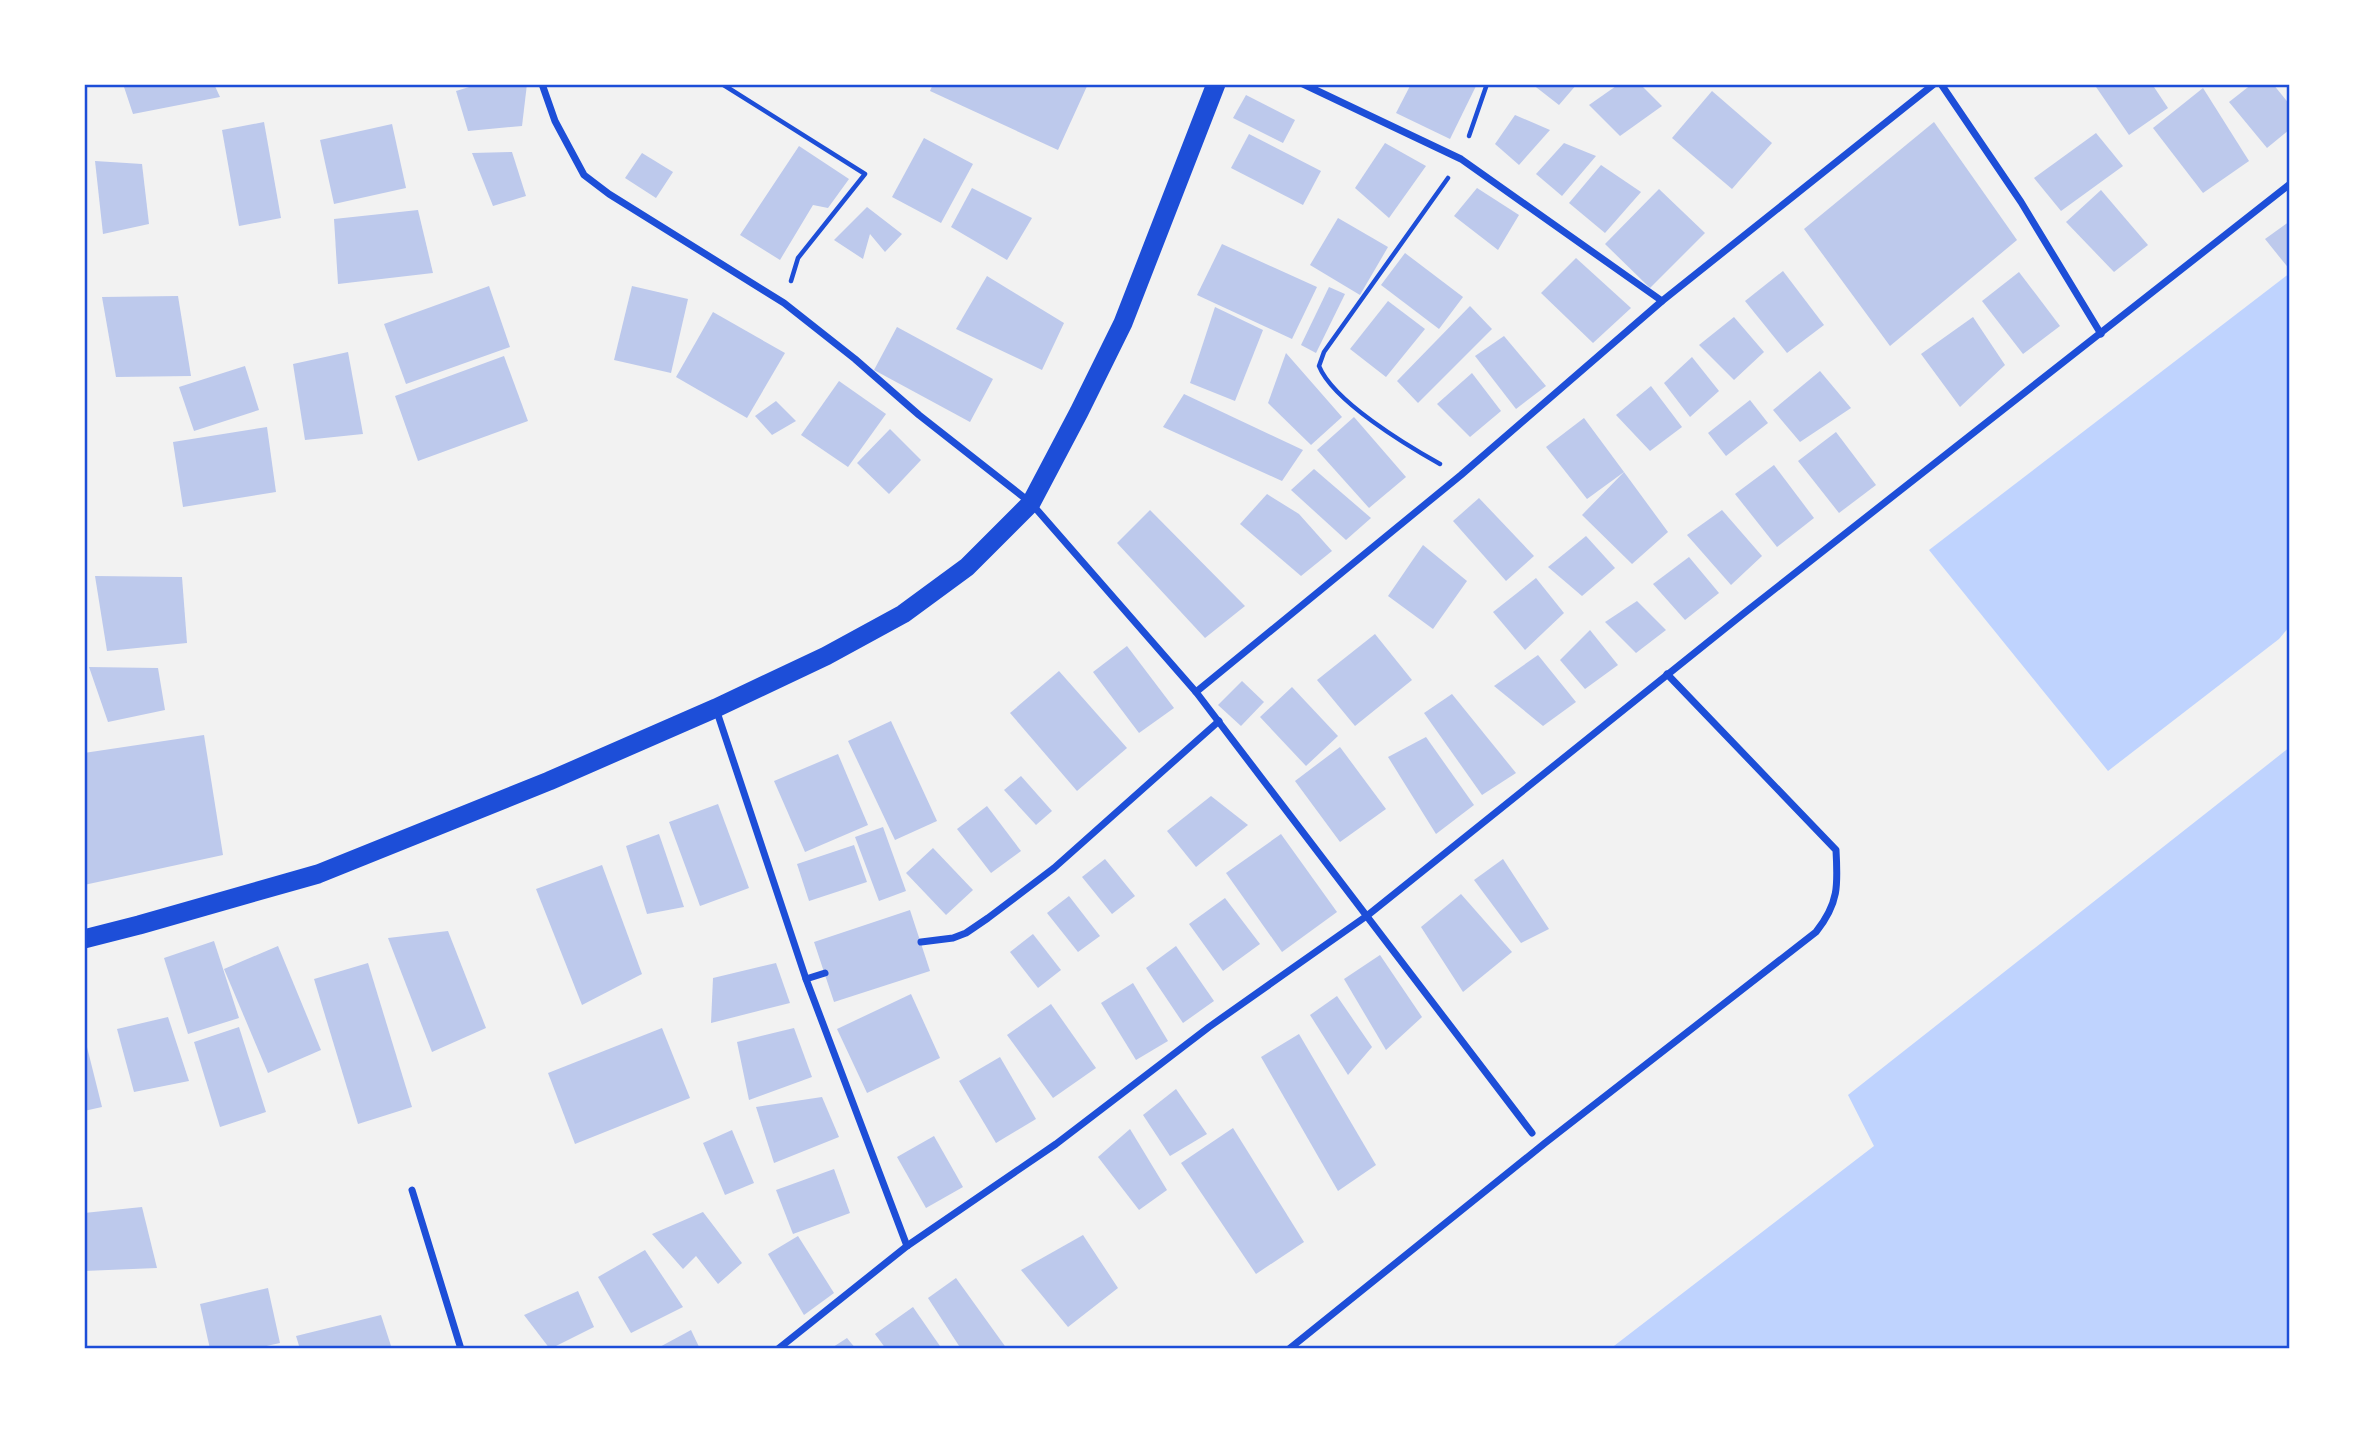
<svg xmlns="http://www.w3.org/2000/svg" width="2374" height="1433" font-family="Inter,sans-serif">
<rect width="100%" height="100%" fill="#f2f2f2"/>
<g fill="#bfd3fe">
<polygon points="2290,273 2290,626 2279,639 2108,771 1929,550"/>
<polygon points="2290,747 2290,1349 1610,1349 1874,1146 1848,1095"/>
</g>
<g fill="#bdc9ec">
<polygon points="123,84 214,84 220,97 133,114"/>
<polygon points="479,84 527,84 522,126 468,131 456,91"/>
<polygon points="933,84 1088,84 1058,150 930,91"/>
<polygon points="1411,84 1477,84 1450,139 1396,113"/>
<polygon points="1532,84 1577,84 1559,105"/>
<polygon points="1619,84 1640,84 1662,106 1620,136 1589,105"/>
<polygon points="2094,84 2152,84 2168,108 2129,135"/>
<polygon points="2252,84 2273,84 2290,105 2290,129 2267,148 2229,102"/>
<polygon points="2203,88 2249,161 2203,193 2153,128"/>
<polygon points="1712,91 1772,143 1732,189 1672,138"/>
<polygon points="1246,95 1295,120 1283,143 1233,118"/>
<polygon points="1515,115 1550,130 1519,165 1495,144"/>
<polygon points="264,122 281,218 239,226 222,130"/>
<polygon points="1934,122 2017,240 1890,346 1804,229"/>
<polygon points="392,124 406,188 334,204 320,140"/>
<polygon points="2096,133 2123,166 2061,211 2034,178"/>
<polygon points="1249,134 1321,171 1303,205 1231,168"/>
<polygon points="924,138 973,164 941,223 892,197"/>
<polygon points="1385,143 1426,166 1389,218 1355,188"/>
<polygon points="1564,143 1596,156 1562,196 1536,174"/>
<polygon points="799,146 849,179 828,208 813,205 780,260 740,235"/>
<polygon points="512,152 526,196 493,206 472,153"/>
<polygon points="642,153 673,172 656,198 625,178"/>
<polygon points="95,161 142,164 149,224 103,234"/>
<polygon points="1601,165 1641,192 1605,233 1569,203"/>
<polygon points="972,188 1032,218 1007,260 951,227"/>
<polygon points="1477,188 1519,215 1498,250 1454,216"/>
<polygon points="1659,189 1705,233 1650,288 1605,244"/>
<polygon points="2101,190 2148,245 2114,272 2066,222"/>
<polygon points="867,207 902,234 885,252 870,234 863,259 834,240"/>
<polygon points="418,210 433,273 338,284 334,219"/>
<polygon points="1338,218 1388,247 1360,295 1310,265"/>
<polygon points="2290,221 2290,270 2265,239"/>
<polygon points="1222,244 1317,287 1292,339 1197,295"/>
<polygon points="1405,253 1463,297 1439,329 1381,285"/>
<polygon points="1576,258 1631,308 1593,343 1541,293"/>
<polygon points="1783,271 1824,325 1787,353 1745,301"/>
<polygon points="2019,272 2060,326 2023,354 1982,301"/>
<polygon points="987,276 1064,323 1042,370 956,329"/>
<polygon points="489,286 510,347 406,384 384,324"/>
<polygon points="632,286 688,299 671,373 614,360"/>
<polygon points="1329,287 1345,294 1316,353 1301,345"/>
<polygon points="178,296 191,376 116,377 102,297"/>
<polygon points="1388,301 1425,329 1386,377 1350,349"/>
<polygon points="1470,306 1492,329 1418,403 1397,381"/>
<polygon points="1215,307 1263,330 1235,401 1190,383"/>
<polygon points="713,312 785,353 747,418 676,377"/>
<polygon points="1734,317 1764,352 1734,380 1699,345"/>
<polygon points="1973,317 2005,365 1960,407 1921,354"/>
<polygon points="897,327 993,379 970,422 874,370"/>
<polygon points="1504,336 1546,386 1516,409 1475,356"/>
<polygon points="348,352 363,434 305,440 293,364"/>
<polygon points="1286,353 1342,417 1311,445 1268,403"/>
<polygon points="504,356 528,421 418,461 395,396"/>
<polygon points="1692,357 1719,391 1690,417 1664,383"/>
<polygon points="245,366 259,410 194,431 179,387"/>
<polygon points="1820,371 1851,408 1800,442 1773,410"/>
<polygon points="1472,373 1501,411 1470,437 1437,404"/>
<polygon points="839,381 886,414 848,467 801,435"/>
<polygon points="1651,386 1682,427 1650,451 1616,415"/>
<polygon points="1184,394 1303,450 1282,481 1163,427"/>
<polygon points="1750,400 1768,423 1726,456 1708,433"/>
<polygon points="776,401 796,421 772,435 755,416"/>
<polygon points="1354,417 1406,477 1369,508 1317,450"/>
<polygon points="1584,418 1624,472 1587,499 1546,447"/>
<polygon points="267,427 276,492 183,507 173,442"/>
<polygon points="890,429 921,460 889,494 857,463"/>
<polygon points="1836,432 1876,485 1839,513 1798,461"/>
<polygon points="1774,465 1814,518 1777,547 1735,494"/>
<polygon points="1314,469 1371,518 1346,540 1291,490"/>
<polygon points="1624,472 1668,532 1632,564 1582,515"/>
<polygon points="1267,494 1299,514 1332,551 1301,576 1240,524"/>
<polygon points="1479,498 1534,556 1506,581 1453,521"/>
<polygon points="1150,510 1245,606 1205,638 1117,543"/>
<polygon points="1722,510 1762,556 1731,585 1687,535"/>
<polygon points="1586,536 1615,568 1582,596 1548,567"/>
<polygon points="1423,545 1467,581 1433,629 1388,596"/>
<polygon points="1689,557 1719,593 1685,620 1653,584"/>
<polygon points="95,576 182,577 187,643 107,651"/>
<polygon points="1536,578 1564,613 1525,650 1493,612"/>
<polygon points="1637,601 1666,630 1636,653 1605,622"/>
<polygon points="1590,630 1618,665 1585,689 1560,660"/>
<polygon points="1375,634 1412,680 1355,726 1317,680"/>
<polygon points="1127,646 1174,708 1139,733 1093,672"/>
<polygon points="1538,655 1576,702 1543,726 1494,686"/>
<polygon points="89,667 158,668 165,710 108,722"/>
<polygon points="1059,671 1127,748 1077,791 1010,713"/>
<polygon points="1242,681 1264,702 1241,726 1218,705"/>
<polygon points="1292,687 1338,736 1306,766 1260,717"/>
<polygon points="1452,694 1516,773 1482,795 1424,713"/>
<polygon points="891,721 937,821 895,840 848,741"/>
<polygon points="204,735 223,855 84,885 84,753"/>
<polygon points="1426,737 1474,805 1436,834 1388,757"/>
<polygon points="1340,747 1386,809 1340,842 1295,781"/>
<polygon points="838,754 868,825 805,852 774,781"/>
<polygon points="1021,776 1052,811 1036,825 1004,790"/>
<polygon points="1211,796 1248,825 1196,867 1167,831"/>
<polygon points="718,804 749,888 700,906 669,822"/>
<polygon points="987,806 1021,851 991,873 957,829"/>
<polygon points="883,827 906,891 879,901 855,837"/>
<polygon points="659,834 684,907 647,914 626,846"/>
<polygon points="1281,834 1337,912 1282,952 1226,873"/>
<polygon points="854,845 867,882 809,901 797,864"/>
<polygon points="933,848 973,890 946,915 906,873"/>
<polygon points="1105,859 1135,896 1112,914 1082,877"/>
<polygon points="1503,859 1549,929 1521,943 1474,880"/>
<polygon points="602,865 642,974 582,1005 536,889"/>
<polygon points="1461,894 1512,952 1463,992 1421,927"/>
<polygon points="1069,896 1100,936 1078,952 1047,913"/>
<polygon points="1225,898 1260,944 1223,971 1189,924"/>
<polygon points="910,910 930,971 834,1002 814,942"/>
<polygon points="448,931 486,1028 432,1052 388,938"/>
<polygon points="1033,934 1061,970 1038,988 1010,952"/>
<polygon points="214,941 239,1018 188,1034 164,958"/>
<polygon points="278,946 321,1050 268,1073 224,969"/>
<polygon points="1176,946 1214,1001 1183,1023 1146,968"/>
<polygon points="1380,955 1422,1017 1386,1050 1344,979"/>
<polygon points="368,963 412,1107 358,1124 314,979"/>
<polygon points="776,963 790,1003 711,1023 713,978"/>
<polygon points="1133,983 1168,1041 1136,1060 1101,1003"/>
<polygon points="911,994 940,1058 867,1093 837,1029"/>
<polygon points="1337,996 1372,1047 1348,1075 1310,1015"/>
<polygon points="1051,1004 1096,1068 1053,1098 1007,1035"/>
<polygon points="168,1017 189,1081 134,1092 117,1029"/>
<polygon points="239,1027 266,1112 220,1127 194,1042"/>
<polygon points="662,1028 690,1098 575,1144 548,1073"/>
<polygon points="794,1028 812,1077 749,1100 737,1042"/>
<polygon points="1299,1034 1376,1165 1338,1191 1261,1057"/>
<polygon points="85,1039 102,1107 84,1111 84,1040"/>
<polygon points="1000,1057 1036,1119 996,1143 959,1081"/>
<polygon points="1176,1089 1207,1134 1170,1156 1143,1115"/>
<polygon points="822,1097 839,1137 774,1163 756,1107"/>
<polygon points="1233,1128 1304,1242 1256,1274 1181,1163"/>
<polygon points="1130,1129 1167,1190 1139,1210 1098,1157"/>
<polygon points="732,1130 754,1183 725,1195 703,1143"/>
<polygon points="934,1136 963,1187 926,1208 897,1157"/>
<polygon points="834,1169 850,1213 793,1234 776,1190"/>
<polygon points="142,1207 157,1268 84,1271 84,1213"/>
<polygon points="703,1212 742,1263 718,1284 696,1256 683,1269 652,1234"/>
<polygon points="1083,1235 1118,1288 1068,1327 1021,1270"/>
<polygon points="798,1236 834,1293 804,1315 768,1254"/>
<polygon points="645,1250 683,1307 631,1333 598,1277"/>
<polygon points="956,1278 1007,1349 961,1349 928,1298"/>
<polygon points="268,1288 280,1343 253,1349 210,1349 200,1304"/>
<polygon points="578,1291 594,1327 550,1349 524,1315"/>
<polygon points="913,1307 942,1349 886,1349 875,1334"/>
<polygon points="381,1315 392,1349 300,1349 296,1336"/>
<polygon points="691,1330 700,1349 656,1349"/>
<polygon points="847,1338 856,1349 830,1349"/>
</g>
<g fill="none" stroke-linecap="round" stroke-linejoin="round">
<g stroke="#1d4ed8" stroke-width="4.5">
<polyline points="722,84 865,174 798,258 791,281"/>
<polyline points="1469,136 1487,84"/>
<path d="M1440 464C1406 445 1333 401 1319 366L1324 352 1448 178"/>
</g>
<g stroke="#1d4ed8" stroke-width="7">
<polyline points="542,84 555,121 584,175 609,194 784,303 855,359 919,415 1031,503 1196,692 1532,1133"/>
<polyline points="1303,84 1461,159 1662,301"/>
<polyline points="1941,84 2021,202 2101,334"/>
<polyline points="1196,692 1461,475 1662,301 1934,84"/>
<polyline points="716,709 806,979 907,1246"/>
<polyline points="921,942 953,938 966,933 988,918 1054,868 1219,721"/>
<polyline points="806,979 825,973"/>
<polyline points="412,1190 461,1349"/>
<polyline points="778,1349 907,1246 1056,1144 1209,1027 1368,915 1743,614 2290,184"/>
<path d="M1289 1349 1545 1143 1816 932C1839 903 1838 885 1836 850L1667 674"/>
</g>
<polyline stroke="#1d4ed8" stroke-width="19" points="84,939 139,925 318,874 549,781 716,708 826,656 903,614 967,567 1031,503 1079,412 1123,323 1216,84"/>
</g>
<rect width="2374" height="1433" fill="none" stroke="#ffffff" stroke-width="172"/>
<rect x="86" y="86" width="2202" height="1261" fill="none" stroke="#1d4ed8" stroke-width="2.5"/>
</svg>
